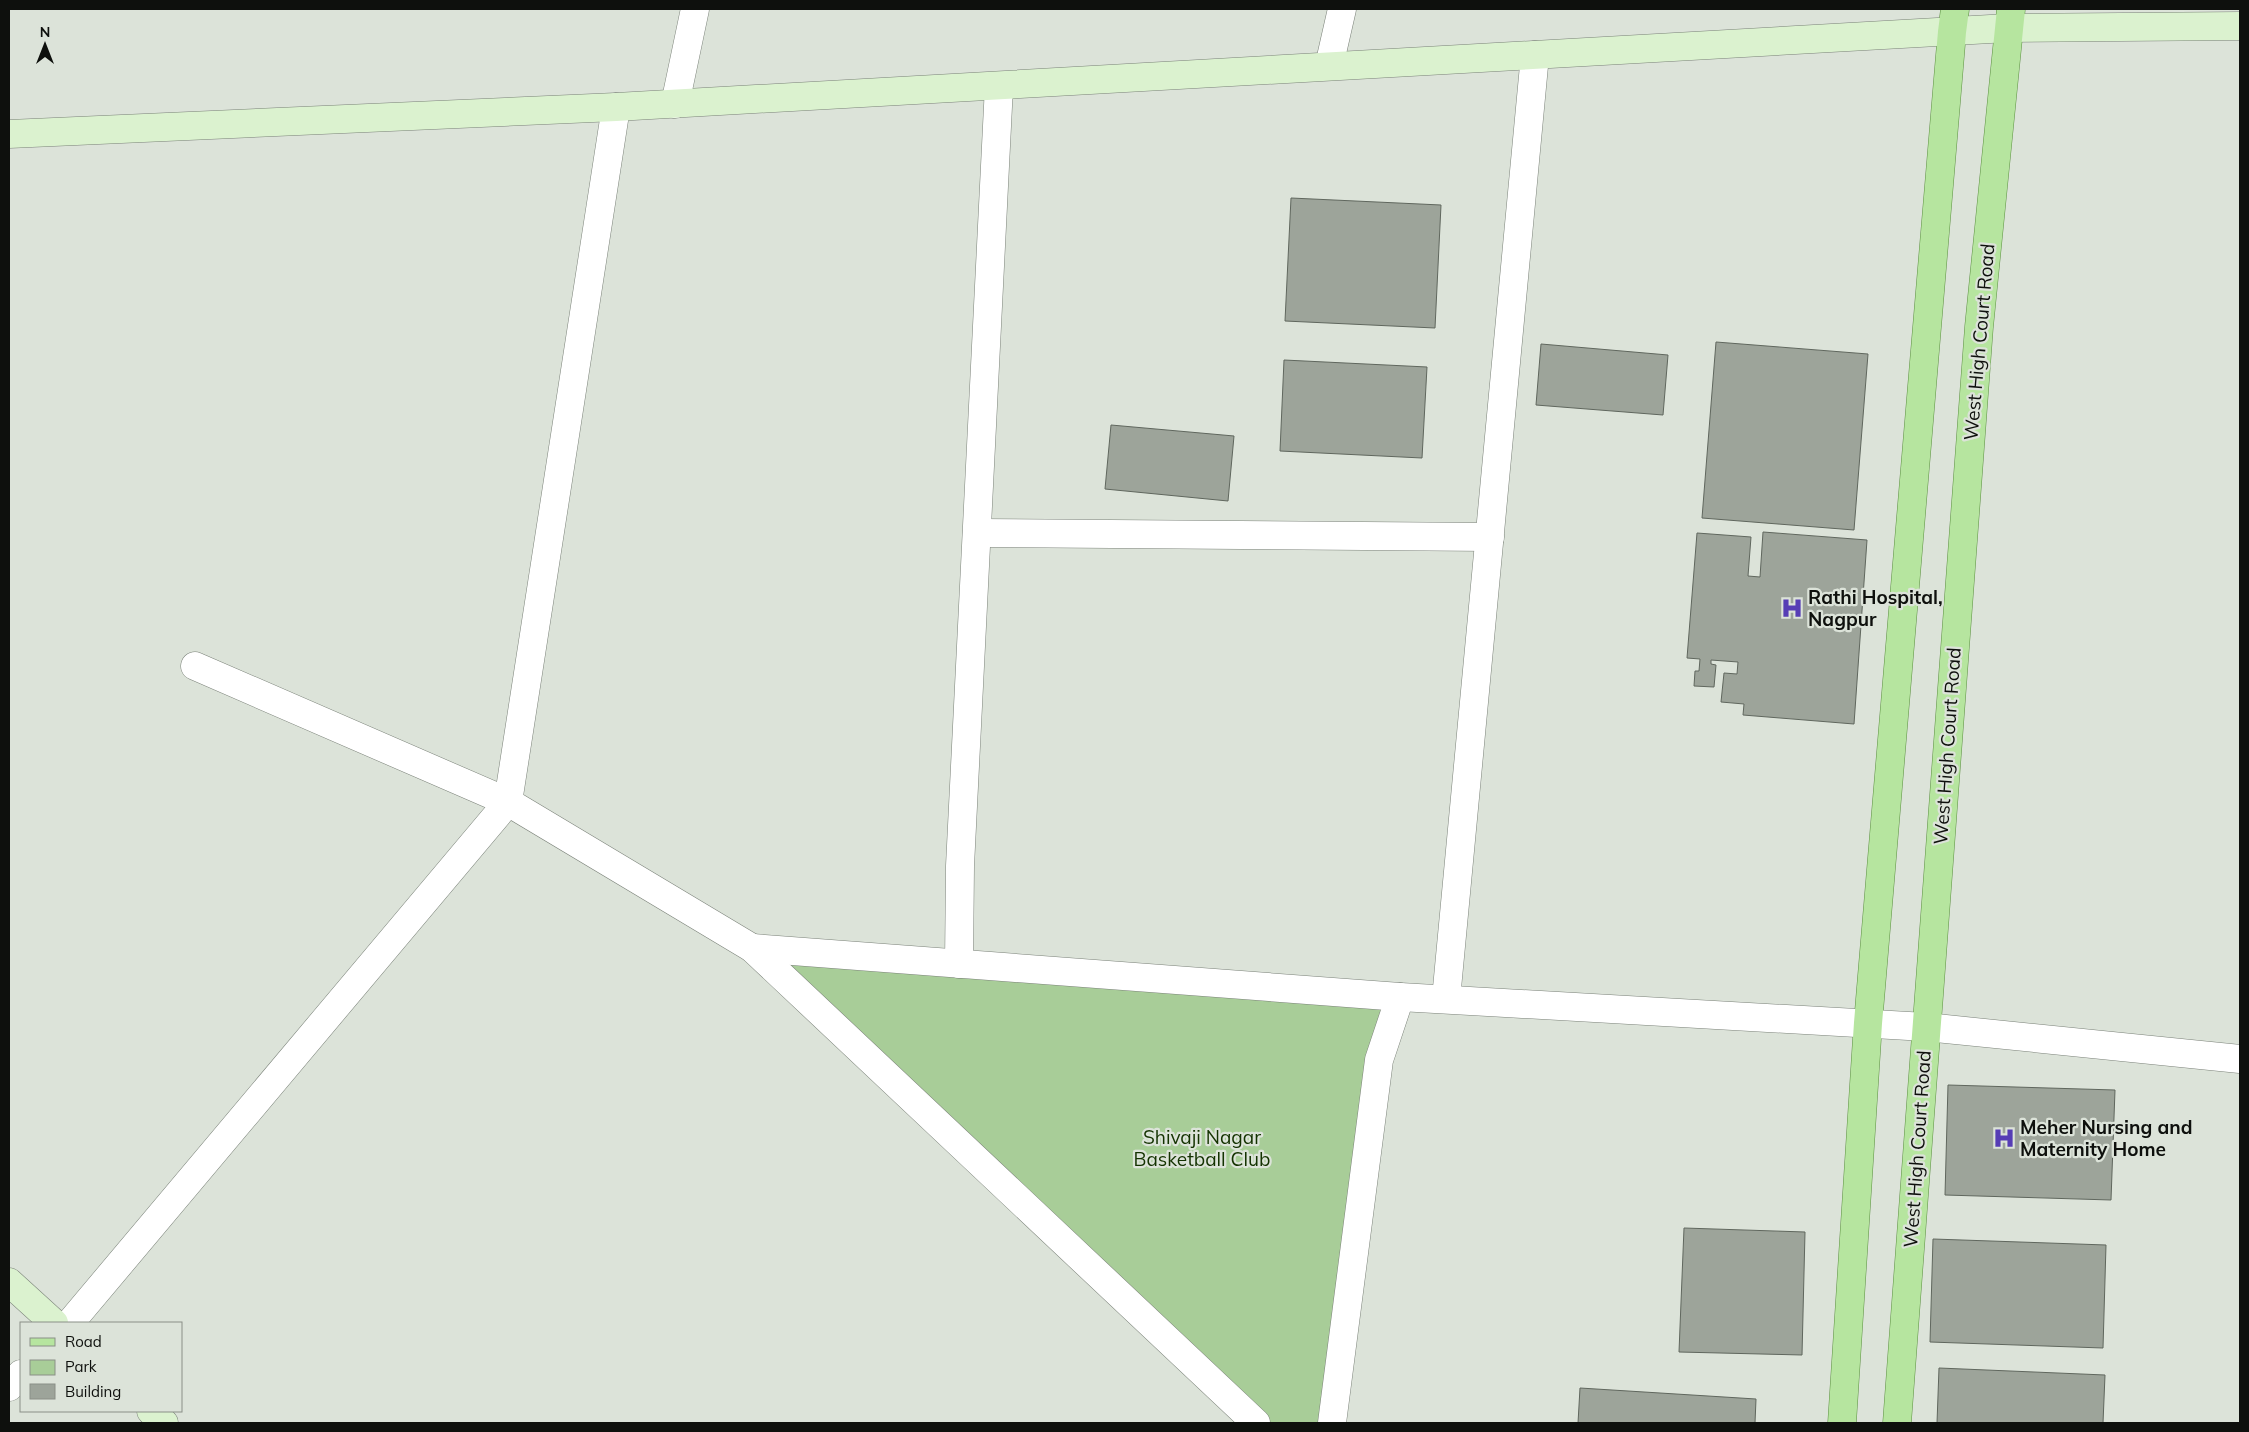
<svg xmlns="http://www.w3.org/2000/svg" width="2249" height="1432" font-family="Mulish,sans-serif">
<rect width="100%" height="100%" fill="#dce3d9"/>
<polygon fill="#a8cd98" points="752,948 1383,1006 1320,1423 1270,1423"/>
<g fill="#9da49a" stroke="#60675e">
<polygon points="1291,198 1441,205 1435,328 1285,321"/>
<polygon points="1716,342 1868,354 1854,530 1702,518"/>
<polygon points="1541,344 1668,355 1663,415 1536,405"/>
<polygon points="1284,360 1427,367 1422,458 1280,451"/>
<polygon points="1111,425 1234,436 1228,501 1105,489"/>
<polygon points="1763,532 1867,540 1854,724 1743,715 1744,704 1721,702 1724,673 1737,674 1738,662 1711,660 1711,664 1716,665 1714,687 1694,686 1695,671 1699,671 1700,659 1687,658 1697,533 1751,537 1748,576 1760,577"/>
<polygon points="1948,1085 2115,1090 2111,1200 1945,1195"/>
<polygon points="1684,1228 1805,1232 1802,1355 1679,1352"/>
<polygon points="1933,1239 2106,1245 2103,1348 1930,1342"/>
<polygon points="1939,1368 2105,1375 2103,1423 1937,1423"/>
<polygon points="1580,1388 1756,1399 1755,1423 1578,1423"/>
</g>
<g fill="none" stroke-linecap="round" stroke-linejoin="round">
<g stroke="#7b8279" stroke-width="29">
<g id="street">
<polyline points="1329,66 1342,9"/>
<polyline points="675,104 695,9"/>
<polyline points="977,533 1490,537"/>
<polyline points="195,666 508,802 752,948 1256,1423"/>
<polyline points="752,948 1400,997 1926,1027 2240,1059"/>
<polyline points="959,964 960,866 999,86"/>
<polyline points="1446,999 1535,55"/>
<polyline points="70,1323 508,802 616,107"/>
<polyline points="9,1387 21,1374"/>
<polyline points="1332,1423 1379,1060 1400,997"/>
</g>
</g>
<g stroke="#7b8279" stroke-width="29">
<g id="secondary">
<polyline points="9,134 616,107 2008,28 2240,26"/>
<polyline points="9,1282 54,1323"/>
<polyline points="151,1411 164,1423"/>
</g>
</g>
<g stroke="#5c8f42" stroke-width="29">
<g id="primary">
<polyline points="1842,1423 1868,1023 1952,32 1955,9"/>
<polyline points="1897,1423 1979,327 2011,9"/>
</g>
</g>
<use href="#street" stroke="#fff" stroke-width="28"/>
<use href="#secondary" stroke="#dbf2cf" stroke-width="28"/>
<use href="#primary" stroke="#b6e59f" stroke-width="28"/>
</g>
<defs>
<g id="hospital-bare" transform="scale(1.725)"><path d="M-5-5h3v3.5h4V-5h3V5h-3V1.5h-4V5h-3Z" fill="#563db5" stroke="#dce3d9" stroke-width="2.5" paint-order="stroke"/></g>
</defs>
<g fill-rule="evenodd">
<use href="#hospital-bare" x="1792" y="608"/>
<use href="#hospital-bare" x="2004" y="1138"/>
</g>
<g text-anchor="middle" stroke-width="4.5" stroke-linejoin="round" paint-order="stroke">
<g font-size="19" fill="#0e100d" stroke="#dce3d9">
<text transform="translate(1979 342) rotate(-85)" y="7">West High Court Road</text>
<text transform="translate(1947 746) rotate(-86)" y="7">West High Court Road</text>
<text transform="translate(1917 1149) rotate(-86)" y="7">West High Court Road</text>
</g>
<g font-size="19" font-weight="bold" fill="#0e100d" stroke="#dce3d9" text-anchor="start">
<text x="1808" y="604">Rathi Hospital,<tspan x="1808" dy="22">Nagpur</tspan></text>
<text x="2020" y="1134">Meher Nursing and<tspan x="2020" dy="22">Maternity Home</tspan></text>
</g>
<g font-size="19" fill="#143301" stroke="#dce3d9">
<text x="1202" y="1144">Shivaji Nagar<tspan x="1202" dy="22">Basketball Club</tspan></text>
</g>
</g>
<rect width="2249" height="1432" fill="none" stroke="#0e100d" stroke-width="20"/>
<rect x="20" y="1322" width="162" height="90" fill="#dce3d9" stroke="#8a8f87"/>
<rect x="30" y="1338" width="25" height="8" fill="#b6e59f" stroke="#8a8f87"/>
<text x="65" y="1347" font-size="15" fill="#0e100d">Road</text>
<rect x="30" y="1360" width="25" height="15" fill="#a8cd98" stroke="#8a8f87"/>
<text x="65" y="1372" font-size="15" fill="#0e100d">Park</text>
<rect x="30" y="1384" width="25" height="15" fill="#9da49a" stroke="#8a8f87"/>
<text x="65" y="1397" font-size="15" fill="#0e100d">Building</text>
<g transform="translate(45 45)" stroke="#dce3d9" stroke-width="4" paint-order="stroke">
<path d="M0-4L9 19L0 12L-9 19Z" fill="#0e100d"/>
<text y="-8" font-size="14" font-weight="bold" text-anchor="middle" fill="#0e100d">N</text>
</g>
</svg>
